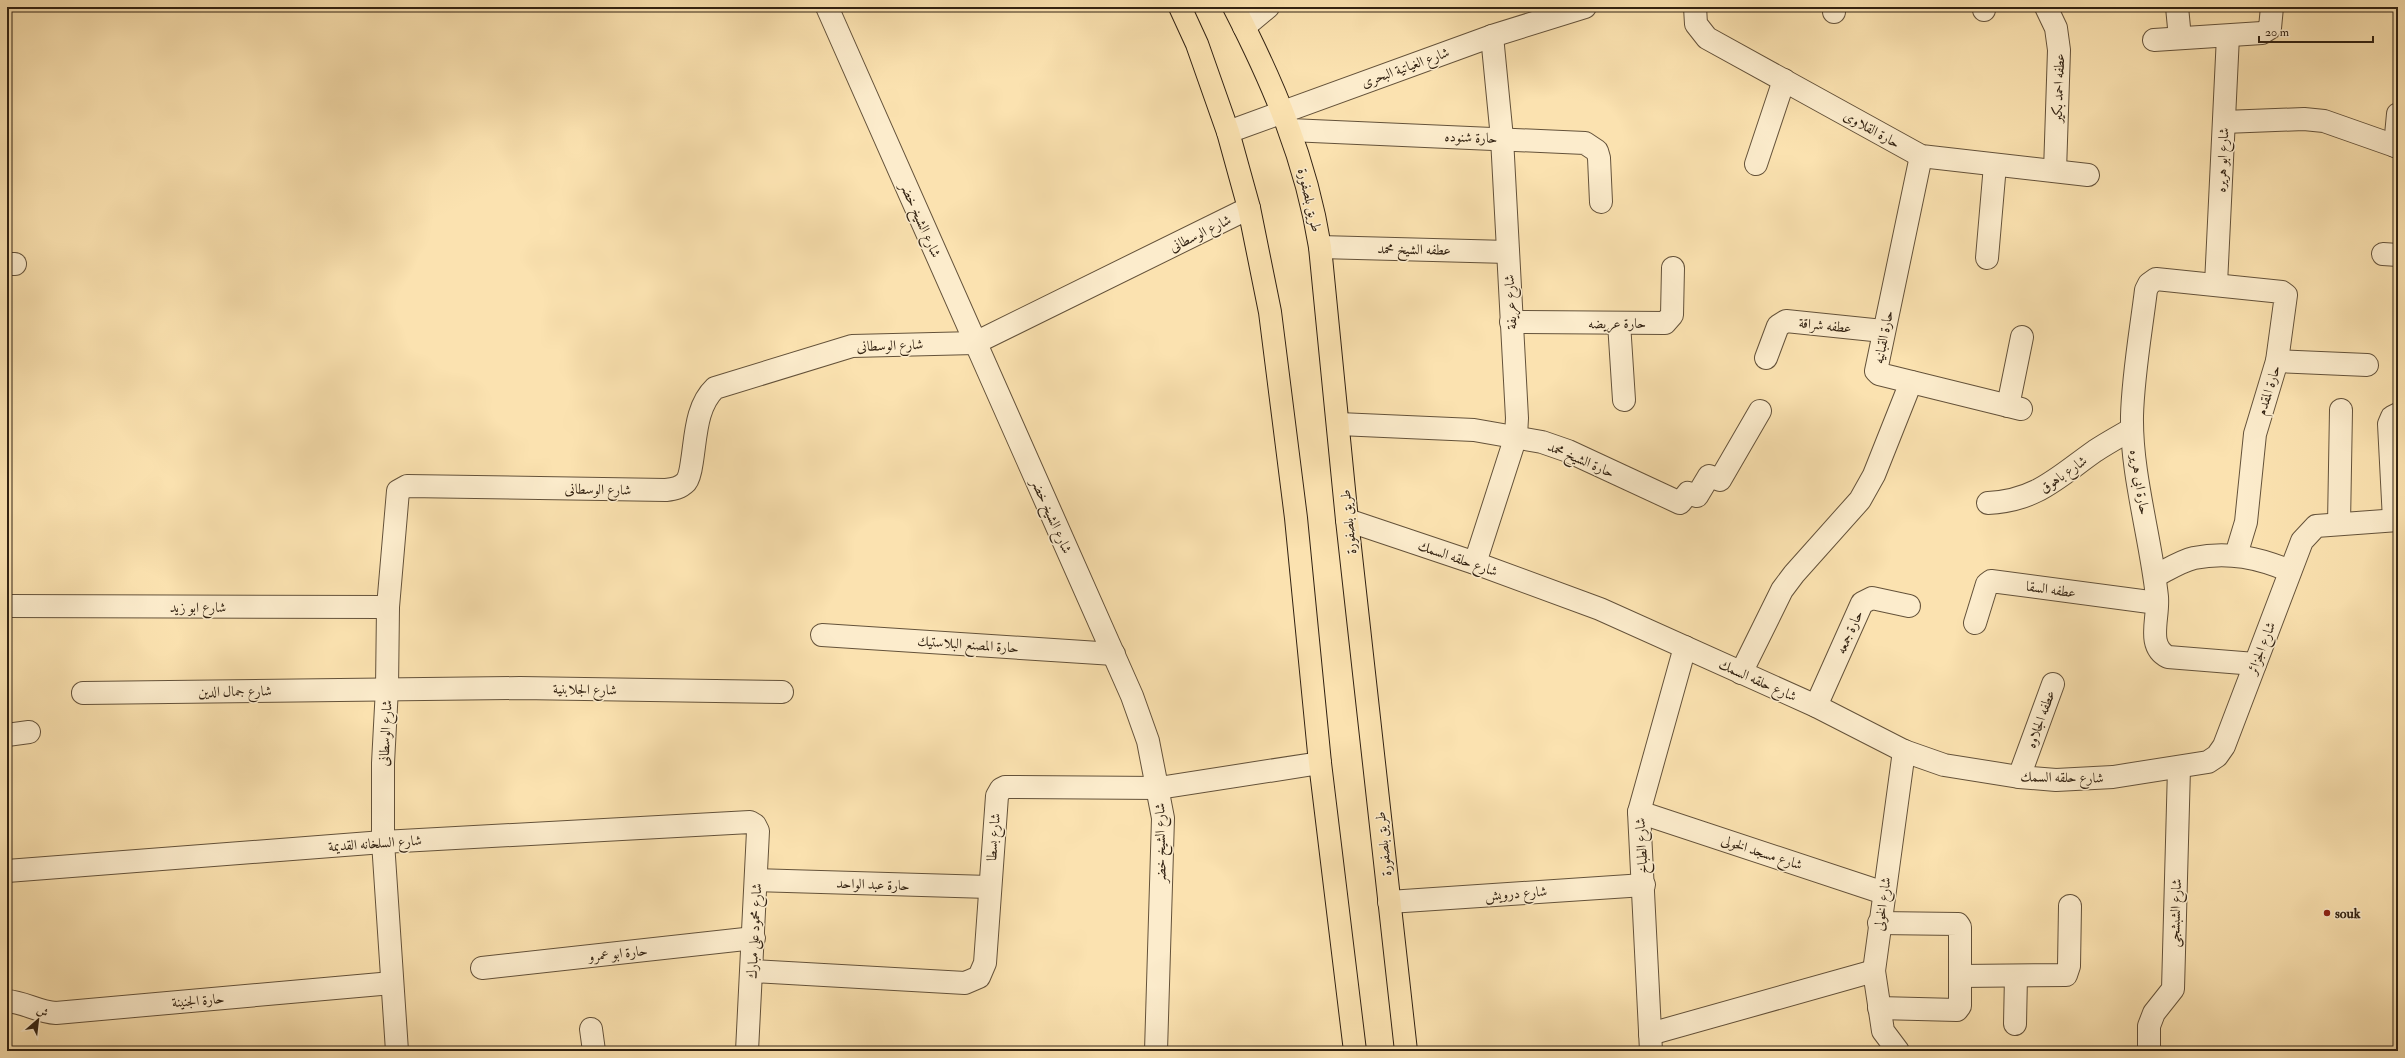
<svg xmlns="http://www.w3.org/2000/svg" width="2405" height="1058" font-family="'IM FELL Double Pica',Amiri,serif">
<rect width="100%" height="100%" fill="#fbe2b0"/>
<filter id="stains"><feTurbulence type="fractalNoise" baseFrequency=".005" numOctaves="4"/><feColorMatrix values="0 0 0 0 .2 0 0 0 0 .09 0 0 0 0 .02 0 0 0 .5 -.17"/></filter>
<radialGradient id="worn" r=".72"><stop offset=".6" stop-color="#630" stop-opacity="0"/><stop offset="1" stop-color="#630" stop-opacity=".3"/></radialGradient>
<g fill="none" stroke-linecap="round" stroke-linejoin="round">
<g stroke="#64523a" stroke-width="24">
<g id="minor">
<polyline points="827,7 1132,696 1148,741 1163,818 1156,1051"/>
<polyline points="1695,7 1696,24 1707,38 1921,156 2088,175"/>
<polyline points="1834,7 1834,12"/>
<polyline points="1984,7 1984,10"/>
<polyline points="2046,7 2056,28 2059,50 2055,171"/>
<polyline points="2177,7 2180,38"/>
<polyline points="1244,27 1268,7"/>
<polyline points="2154,40 2262,33 2270,28 2272,7"/>
<polyline points="2224,122 2304,119 2324,121 2398,147"/>
<polyline points="1290,130 1585,143 1597,151 1599,158 1601,202"/>
<polyline points="1228,132 1492,36 1585,7"/>
<polyline points="2395,146 2398,114"/>
<polyline points="1921,156 1876,371 1879,374 2021,409"/>
<polyline points="1756,164 1784,80"/>
<polyline points="1320,247 1508,252"/>
<polyline points="2383,254 2398,255"/>
<polyline points="1987,258 1995,165"/>
<polyline points="7,264 15,264"/>
<polyline points="2216,284 2228,36"/>
<polyline points="1511,322 1665,323 1672,315 1673,268"/>
<polyline points="1619,323 1624,400"/>
<polyline points="1766,358 1778,326 1786,321 1883,331"/>
<polyline points="2277,361 2367,365"/>
<polyline points="2008,406 2022,337"/>
<polyline points="1339,424 1474,430 1542,442 1568,451 1680,503 1688,493 1697,496 1709,476 1720,480 1760,411"/>
<path d="M1988 503C2036 501 2058 477 2095 451 2107 443 2120 436 2132 429"/>
<polyline points="1347,520 1475,563 1600,609 1816,706 1904,751 1944,765 2019,777 2056,780 2113,777 2208,762 2217,756 2224,746 2302,541 2316,526 2398,520"/>
<polyline points="2394,520 2389,424 2392,417 2398,414"/>
<polyline points="2339,524 2341,410"/>
<path d="M2236 555 2246 522 2255 434 2277 361 2286 295 2282 292 2156 279 2149 284 2146 290C2141 331 2133 375 2132 416 2131 474 2151 539 2157 597 2159 618 2146 646 2168 657L2255 664"/>
<polyline points="1475,563 1516,436 1517,418 1502,138 1492,36"/>
<path d="M2155 576C2167 570 2181 561 2194 558 2229 551 2259 558 2290 571"/>
<polyline points="7,606 388,607"/>
<polyline points="1975,623 1987,584 1991,581 2157,603"/>
<polyline points="822,635 1114,654"/>
<polyline points="1741,673 1782,590 1794,574 1860,500 1874,475 1911,382"/>
<polyline points="83,693 520,688 782,692"/>
<polyline points="1816,706 1862,603 1872,598 1909,606"/>
<polyline points="7,735 29,732"/>
<polyline points="2019,777 2053,684"/>
<polyline points="1639,812 1884,893"/>
<polyline points="7,871 383,842 750,822 755,825 758,831 747,1051"/>
<polyline points="756,880 989,887"/>
<polyline points="1389,902 1644,885"/>
<polyline points="482,968 754,938"/>
<polyline points="752,971 965,983 979,977 985,963 997,796 1001,789 1005,787 1159,788 1320,763"/>
<polyline points="1960,976 2066,975 2069,966 2070,906"/>
<path d="M7 1001C24 1002 38 1012 56 1013L392 983"/>
<polyline points="1879,1008 1957,1010 1960,1006 1960,927 1958,924 1879,923"/>
<polyline points="2015,1024 2016,976"/>
<polyline points="591,1029 594,1051"/>
<polyline points="1650,1034 1874,971"/>
<path d="M397 1051 383 842V763L387 688 388 607 398 491 407 486 666 490C674 489 680 488 686 482 690 477 691 468 692 461 696 436 696 406 715 388L852 346 975 343 1249 208"/>
<polyline points="1651,1051 1639,812 1685,647"/>
<polyline points="1898,1051 1883,1031 1874,971 1904,751"/>
<polyline points="2149,1051 2149,1026 2154,1013 2173,989 2179,768"/>
</g>
</g>
<g stroke="#322212" stroke-width="24">
<g id="major">
<polyline points="1180,7 1197,44 1228,132 1249,208 1270,312 1296,518 1320,763 1355,1051"/>
<path d="M1234 7C1274 85 1306 160 1320 247L1347 520 1406 1051"/>
</g>
</g>
<use href="#minor" stroke="#fceccc" stroke-width="22"/>
<use href="#major" stroke="#fbe2b0" stroke-width="22"/>
</g>
<circle fill="#8f2418" stroke="#fceccc" stroke-width="1.5" cx="2327" cy="913" r="4"/>
<g text-anchor="middle" stroke-width="3" stroke-linejoin="round" paint-order="stroke">
<g font-size="14" fill="#322212" stroke="#fceccc">
<text transform="translate(1405 67) rotate(-20)" y="5">شارع الغياتية البحرى</text>
<text transform="translate(2058 88) rotate(-88)" y="5">عطفه احمد بكير</text>
<text transform="translate(1872 129) rotate(29)" y="5">حارة القلاوى</text>
<text transform="translate(1471 137) rotate(2)" y="5">حارة شنوده</text>
<text transform="translate(2222 160) rotate(-87)" y="5">شارع ابو هريره</text>
<text transform="translate(1310 200) rotate(77)" y="5">طريق بلصفورة</text>
<text transform="translate(921 220) rotate(66)" y="5">شارع الشيخ خضر</text>
<text transform="translate(1200 233) rotate(-26)" y="5">شارع الوسطانى</text>
<text transform="translate(1414 249) rotate(1)" y="5">عطفه الشيخ محمد</text>
<text transform="translate(1510 302) rotate(-93)" y="5">شارع عريفة</text>
<text x="1617" y="328">حارة عريضه</text>
<text transform="translate(1825 325) rotate(6)" y="5">عطفه شراقة</text>
<text transform="translate(1883 337) rotate(-79)" y="5">حارة القبانيه</text>
<text transform="translate(890 345) rotate(-2)" y="5">شارع الوسطانى</text>
<text transform="translate(2268 390) rotate(-73)" y="5">حارة المقدم</text>
<text transform="translate(1581 459) rotate(23)" y="5">حارة الشيخ محمد</text>
<text transform="translate(2063 474) rotate(-35)" y="5">شارع باهوق</text>
<text transform="translate(2140 482) rotate(81)" y="5">حارة ابى هريره</text>
<text transform="translate(598 489) rotate(1)" y="5">شارع الوسطانى</text>
<text transform="translate(1052 516) rotate(66)" y="5">شارع الشيخ خضر</text>
<text transform="translate(1348 522) rotate(-96)" y="5">طريق بلصفورة</text>
<text transform="translate(1458 558) rotate(19)" y="5">شارع حلقه السمك</text>
<text transform="translate(2051 589) rotate(8)" y="5">عطفه السقا</text>
<text x="198" y="612">شارع ابو زيد</text>
<text transform="translate(1849 632) rotate(-66)" y="5">حارة جمعه</text>
<text transform="translate(968 644) rotate(4)" y="5">حارة المصنع البلاستيك</text>
<text transform="translate(2261 648) rotate(-69)" y="5">شارع الجزائر</text>
<text transform="translate(1758 680) rotate(24)" y="5">شارع حلقه السمك</text>
<text transform="translate(585 689) rotate(1)" y="5">شارع الجلابنية</text>
<text transform="translate(235 691) rotate(-1)" y="5">شارع جمال الدين</text>
<text transform="translate(2040 719) rotate(-70)" y="5">عطفه الجلاوه</text>
<text transform="translate(385 733) rotate(-87)" y="5">شارع الوسطانى</text>
<text transform="translate(2062 777) rotate(1)" y="5">شارع حلقه السمك</text>
<text transform="translate(993 837) rotate(-85)" y="5">شارع بسطا</text>
<text transform="translate(375 843) rotate(-4)" y="5">شارع السلخانه القديمة</text>
<text transform="translate(1160 843) rotate(-91)" y="5">شارع الشيخ خضر</text>
<text transform="translate(1383 844) rotate(-96)" y="5">طريق بلصفورة</text>
<text transform="translate(1641 846) rotate(-93)" y="5">شارع الطباخ</text>
<text transform="translate(1762 852) rotate(18)" y="5">شارع مسجد الخولى</text>
<text transform="translate(873 884) rotate(2)" y="5">حارة عبد الواحد</text>
<text transform="translate(1516 893) rotate(-4)" y="5">شارع درويش</text>
<text transform="translate(1882 904) rotate(-82)" y="5">شارع الخولى</text>
<text transform="translate(2175 913) rotate(-88)" y="5">شارع الشبشجى</text>
<text transform="translate(754 931) rotate(-87)" y="5">شارع محمود على مبارك</text>
<text transform="translate(618 953) rotate(-6)" y="5">حارة ابو عمرو</text>
<text transform="translate(198 1000) rotate(-5)" y="5">حارة الجنينة</text>
</g>
<g font-size="14" font-weight="bold" fill="#322212" stroke="#fceccc" text-anchor="start">
<text x="2335" y="918">souk</text>
</g>
</g>
<rect width="2405" height="1058" fill="none" stroke="#fbe2b0" stroke-width="24"/>
<rect x="8" y="8" width="2389" height="1042" fill="none" stroke="#322212" stroke-width="2"/>
<rect x="12" y="12" width="2381" height="1034" fill="none" stroke="#322212"/>
<g transform="translate(38 1020) rotate(28)" stroke="#fceccc" stroke-width="3" paint-order="stroke">
<path d="M0-3L7 15L0 10L-7 15Z" fill="#322212"/>
<text y="-6" font-size="11" font-weight="bold" text-anchor="middle" fill="#322212">ش</text>
</g>
<path d="M2259 36v6h114v-6" fill="none" stroke="#322212" stroke-width="2"/>
<text x="2265" y="36" font-size="12" fill="#322212" stroke="#fceccc" stroke-width="3" paint-order="stroke">20 m</text>
<rect width="100%" height="100%" filter="url(#stains)"/>
<rect width="100%" height="100%" fill="url(#worn)"/>
</svg>
